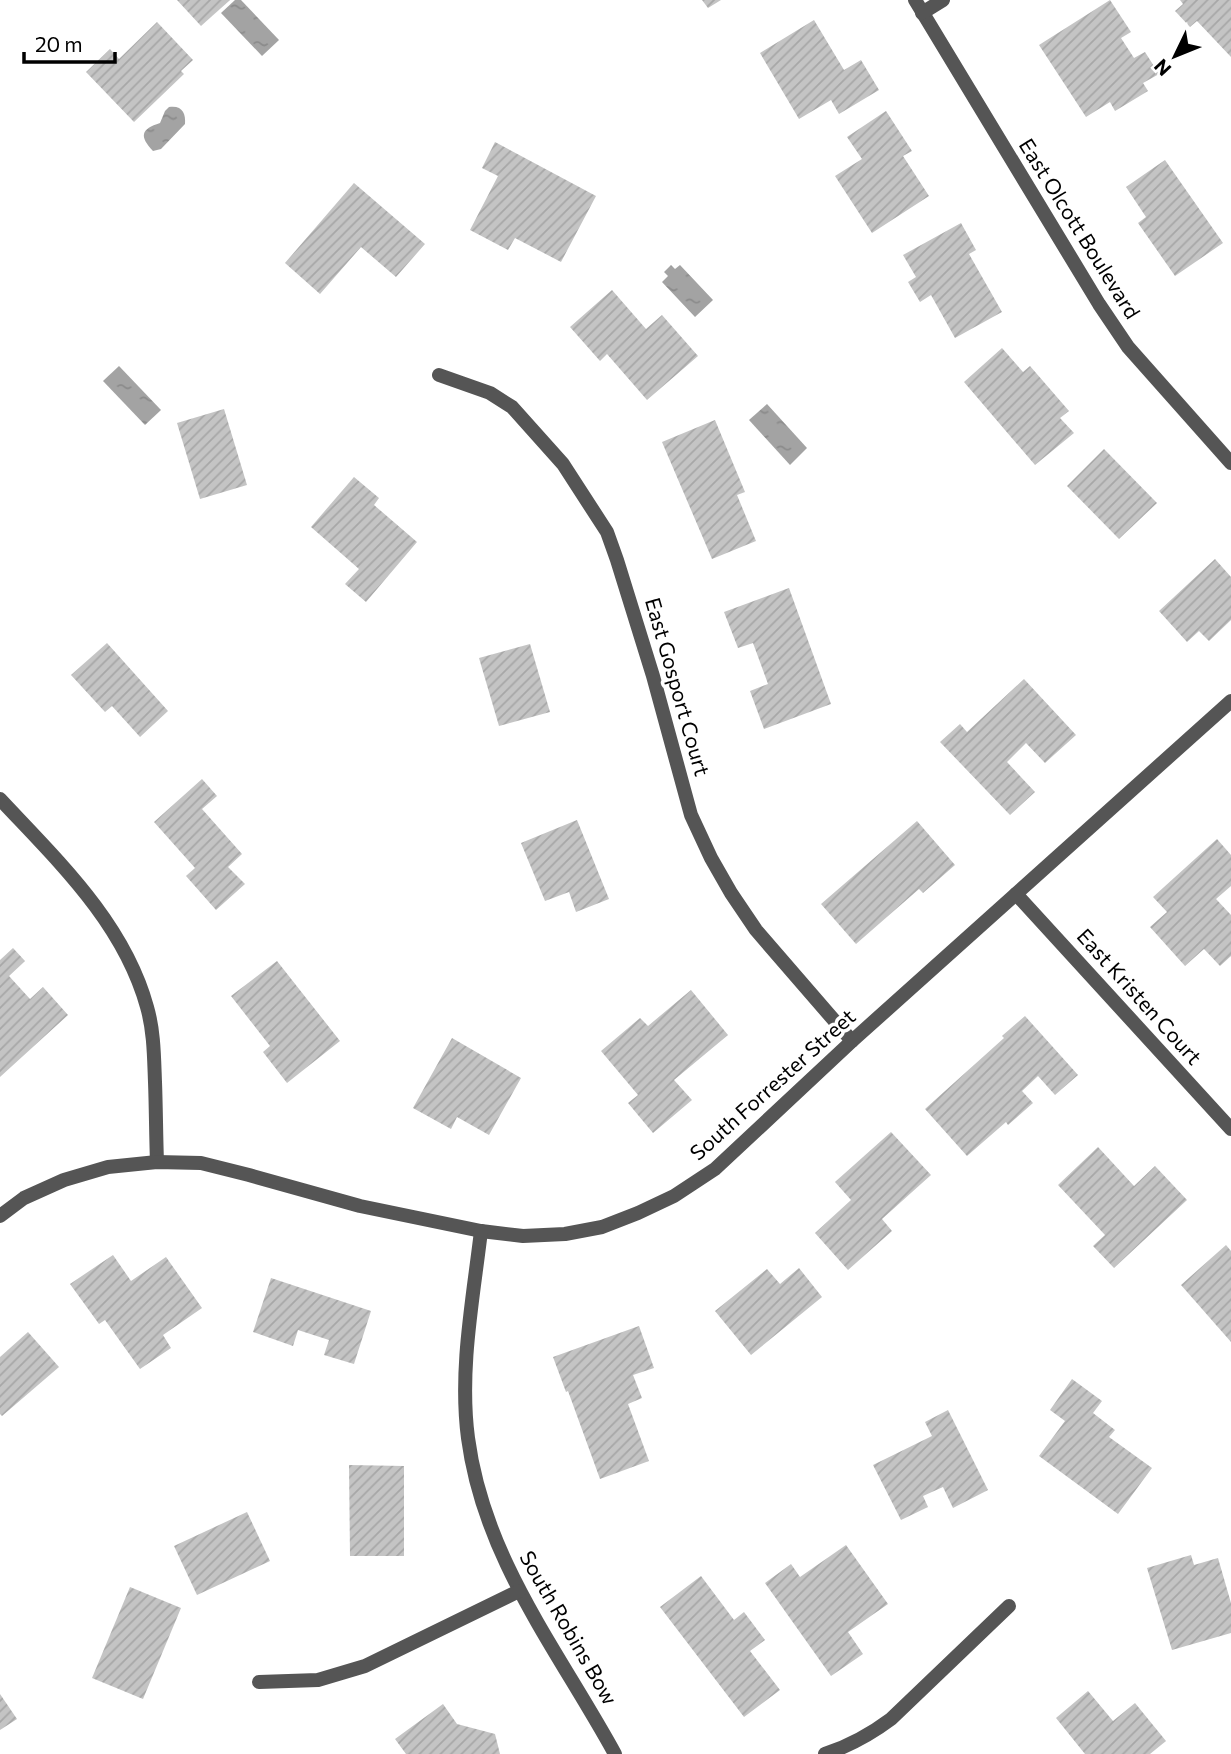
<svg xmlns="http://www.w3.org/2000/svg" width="1231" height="1754" font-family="Commissioner,sans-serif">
<defs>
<pattern id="water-ripples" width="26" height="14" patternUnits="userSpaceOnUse" patternTransform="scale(1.75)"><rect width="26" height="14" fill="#a3a3a3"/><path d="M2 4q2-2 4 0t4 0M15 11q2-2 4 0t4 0" fill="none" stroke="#8b8b8b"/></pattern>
<pattern id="building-hatch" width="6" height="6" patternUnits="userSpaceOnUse" patternTransform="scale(1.75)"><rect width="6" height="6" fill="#c4c4c4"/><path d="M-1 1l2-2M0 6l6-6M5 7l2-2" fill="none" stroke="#a7a7a7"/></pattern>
</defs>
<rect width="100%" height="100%" fill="#fff"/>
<g fill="url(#water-ripples)">
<polygon points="235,0 241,0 279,40 262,56 221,13"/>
<path d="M169 107C182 105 186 113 185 124L161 149 153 151C139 136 141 129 160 123L165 111Z"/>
<polygon points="671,265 675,269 680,265 713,300 695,317 662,282 668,276 664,272"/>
<polygon points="119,366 161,410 145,425 103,381"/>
<polygon points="767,404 807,448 790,465 749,420"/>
</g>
<g fill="url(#building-hatch)">
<polygon points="177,0 230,0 201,26"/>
<polygon points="702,0 721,0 708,8"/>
<polygon points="1110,0 1131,32 1121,38 1134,58 1145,52 1159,74 1143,83 1148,91 1115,111 1110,102 1086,117 1039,45"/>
<polygon points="1180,0 1231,0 1231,57 1197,21 1190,27 1175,11 1183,4"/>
<polygon points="814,20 844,70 861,60 879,90 839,114 831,100 799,119 760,53"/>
<polygon points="157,22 193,60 181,71 184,74 134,122 86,72 110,49 119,59"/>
<polygon points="886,111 912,151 903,156 929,196 872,233 835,176 862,159 847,137"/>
<polygon points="495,142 596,196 561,262 515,238 508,250 470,230 498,176 482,168"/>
<polygon points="1165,160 1223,243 1175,276 1138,223 1146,217 1126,187"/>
<polygon points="354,183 425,244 396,277 361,247 320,294 285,263"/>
<polygon points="961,223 976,250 969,254 1002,312 955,338 931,295 920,302 908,282 916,277 903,255"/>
<polygon points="612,290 646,329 662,315 698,356 647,400 607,354 600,361 570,327"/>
<polygon points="1002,348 1023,372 1030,366 1069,411 1060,418 1074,433 1035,465 964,382"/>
<polygon points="224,409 247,485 200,499 177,423"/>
<polygon points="715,420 745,492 737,495 756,541 712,559 662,442"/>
<polygon points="1104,449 1157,503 1119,539 1067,486"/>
<polygon points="354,477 379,498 374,505 417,542 366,602 345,584 359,569 311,527"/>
<polygon points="1215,559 1231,577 1231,620 1209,641 1199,631 1187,642 1159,611"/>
<polygon points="789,588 831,704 764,729 750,691 768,684 753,643 738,648 724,612"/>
<polygon points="107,643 168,711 140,737 112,706 105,712 71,675"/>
<polygon points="530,644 550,712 499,726 479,658"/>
<polygon points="1024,679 1076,735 1045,763 1026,743 1007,762 1035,792 1010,815 940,742 960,724 967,732"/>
<polygon points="202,779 217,796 202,809 242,854 228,867 245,884 216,910 186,876 195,868 154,822"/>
<polygon points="577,820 609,899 576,912 569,892 545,901 521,843"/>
<polygon points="917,821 955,865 923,893 919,889 856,944 821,904"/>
<polygon points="1217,839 1231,855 1231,886 1216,899 1231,915 1231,956 1220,966 1204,949 1185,966 1150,927 1167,912 1153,897"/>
<polygon points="13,948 25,961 9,976 30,999 43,987 68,1015 0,1077 0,960"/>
<polygon points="277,961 340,1041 287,1083 263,1052 270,1046 231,996"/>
<polygon points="691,990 728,1035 674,1080 692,1100 653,1133 628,1103 638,1095 601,1051 640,1018 648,1026"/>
<polygon points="1025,1016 1078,1075 1055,1095 1038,1076 1022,1091 1033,1103 1008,1125 1006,1122 967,1156 925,1109 1004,1038 1002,1036"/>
<polygon points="452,1038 521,1078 489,1135 457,1117 451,1129 413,1108"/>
<polygon points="891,1132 931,1175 882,1219 892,1231 848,1270 815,1233 851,1200 835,1182"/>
<polygon points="1098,1147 1134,1186 1155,1166 1187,1200 1114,1268 1093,1246 1105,1235 1058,1185"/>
<polygon points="1226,1245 1231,1251 1231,1342 1181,1285"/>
<polygon points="113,1255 131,1281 166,1257 202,1308 163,1335 171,1348 140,1369 105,1320 99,1324 70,1284"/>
<polygon points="799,1268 822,1297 751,1355 715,1311 767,1269 780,1284"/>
<polygon points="271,1278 371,1311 354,1364 324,1355 329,1340 298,1330 293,1346 253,1332"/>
<polygon points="639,1326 654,1368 633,1375 642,1398 628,1404 649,1461 600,1479 568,1391 566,1392 553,1357"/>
<polygon points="28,1332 59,1367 2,1416 0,1414 0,1357"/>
<polygon points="1072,1379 1102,1401 1093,1413 1115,1430 1109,1437 1152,1468 1118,1514 1039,1456 1065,1421 1050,1410"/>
<polygon points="948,1410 988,1490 953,1508 943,1487 923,1496 928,1507 901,1520 873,1465 932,1436 925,1422"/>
<polygon points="349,1465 404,1466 404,1556 350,1556"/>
<polygon points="247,1512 270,1561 197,1595 174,1546"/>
<polygon points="846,1545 888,1604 848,1632 863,1654 831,1676 765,1583 791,1564 800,1577"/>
<polygon points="1191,1555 1194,1565 1218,1558 1231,1603 1231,1633 1172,1650 1147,1568"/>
<polygon points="701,1576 734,1620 744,1612 765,1640 750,1651 780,1690 744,1717 660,1607"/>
<polygon points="130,1587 181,1608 143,1699 92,1678"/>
<polygon points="1088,1691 1113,1721 1135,1703 1166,1741 1150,1754 1085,1754 1056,1718"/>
<polygon points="0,1694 17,1719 0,1730"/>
<polygon points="443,1704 457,1724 495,1734 500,1754 406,1754 395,1739"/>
</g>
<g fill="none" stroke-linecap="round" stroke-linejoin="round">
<g stroke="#555" stroke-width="14">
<polyline points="915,0 1099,304 1128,347 1231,463"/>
<polyline points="922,13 943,0"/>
<polyline points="439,375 490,393 512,407 563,464 607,532 617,560 653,676 691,815 711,858 731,893 756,930 852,1041"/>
<path d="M0 799C58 861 124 923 147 1007 154 1031 154 1057 155 1082 156 1108 156 1135 157 1162"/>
<polyline points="1016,894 1231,1129"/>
<polyline points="0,1216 24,1198 64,1180 108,1167 157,1162 201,1163 249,1175 360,1206 481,1231 523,1236 565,1234 602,1227 638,1213 674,1196 715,1169 852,1041 1231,701"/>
<path d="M481 1231C473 1299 459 1370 468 1438 484 1559 558 1650 615 1754"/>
<polyline points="259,1682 318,1680 365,1666 519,1591"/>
<path d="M825 1754C849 1746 871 1734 891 1719L1009 1606"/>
</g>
</g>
<g text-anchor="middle" stroke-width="7" stroke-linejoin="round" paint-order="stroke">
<g font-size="21" fill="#000" stroke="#fff">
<text transform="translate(1079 229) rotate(58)" y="7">East Olcott Boulevard</text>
<text transform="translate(677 687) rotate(74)" y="7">East Gosport Court</text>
<text transform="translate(1139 997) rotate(48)" y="7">East Kristen Court</text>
<text transform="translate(773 1085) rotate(-42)" y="7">South Forrester Street</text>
<text transform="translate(568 1628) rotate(60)" y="7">South Robins Bow</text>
</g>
</g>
<g transform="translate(1175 56) rotate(227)" stroke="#ffffff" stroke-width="5" paint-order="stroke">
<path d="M0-5L12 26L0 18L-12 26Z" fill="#000000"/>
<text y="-10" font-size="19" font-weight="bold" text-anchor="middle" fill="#000000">N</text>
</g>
<path d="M24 52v10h91v-10" fill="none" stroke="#000000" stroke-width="3.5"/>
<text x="35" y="52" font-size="21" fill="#000000" stroke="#ffffff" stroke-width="5" paint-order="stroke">20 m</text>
</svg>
